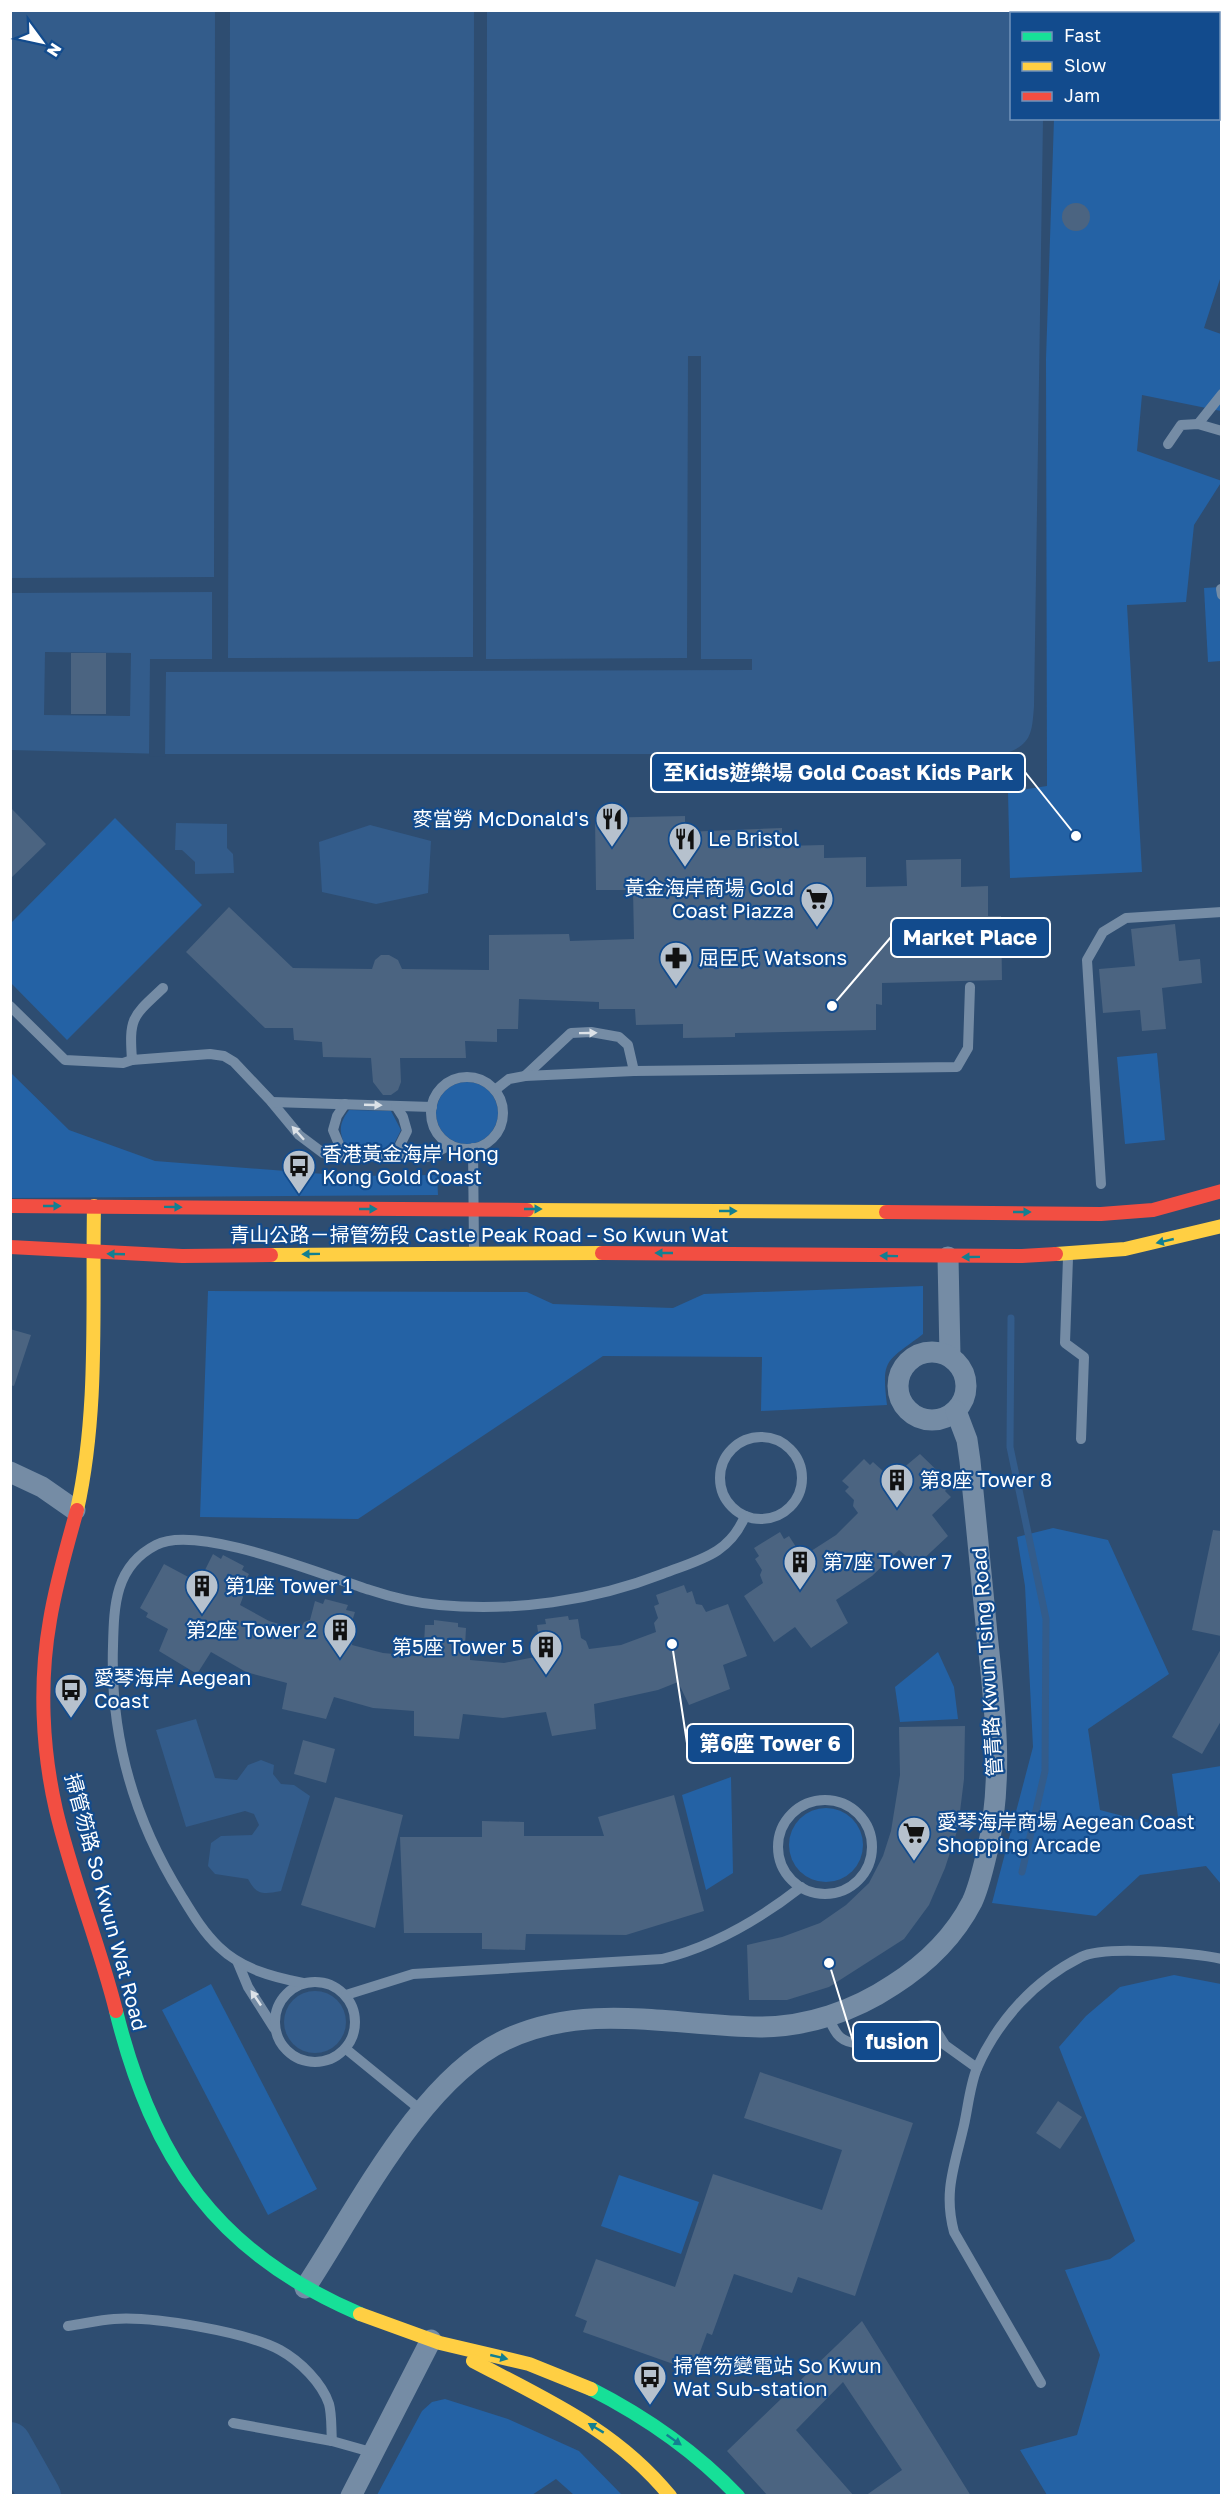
<svg xmlns="http://www.w3.org/2000/svg" width="1232" height="2506" font-family="'Golos Text','Noto Sans TC',sans-serif">
<rect width="100%" height="100%" fill="#2e4d71"/>
<g fill="#2462a5">
<polygon points="1171,10 1173,13 1055,13 1055,10"/>
<polygon points="1219,92 1222,98 1221,276 1204,328 1221,334 1221,411 1142,395 1137,451 1222,481 1194,525 1186,602 1127,605 1142,872 1010,878 1008,792 1047,786 1046,359 1054,119 1218,118"/>
<polygon points="1221,587 1221,661 1208,662 1204,588"/>
<polygon points="115,818 202,905 67,1040 11,983 11,923"/>
<polygon points="1157,1053 1165,1140 1125,1144 1117,1057"/>
<polygon points="10,1072 69,1130 155,1161 350,1176 437,1175 438,1195 11,1198"/>
<circle cx="467" cy="1113" r="31"/>
<path d="M349 1110 391 1111 401 1130 390 1152 347 1151C340 1133 337 1126 349 1110Z"/>
<path d="M923 1286V1334C887 1362 881 1357 887 1405L761 1411 762 1357 603 1356 358 1519 200 1517 208 1291 527 1292 553 1304 673 1308 704 1294Z"/>
<polygon points="1053,1528 1108,1540 1169,1674 1088,1729 1100,1810 1180,1831 1172,1774 1221,1766 1221,1884 1206,1866 1140,1875 1096,1916 992,1903 1033,1747 1025,1586 1017,1537"/>
<polygon points="938,1652 954,1687 958,1719 900,1722 895,1687"/>
<polygon points="731,1777 733,1873 706,1890 682,1795"/>
<circle cx="826" cy="1845" r="37"/>
<polygon points="1174,1975 1221,1984 1221,2495 1047,2495 1020,2450 1077,2435 1100,2355 1065,2270 1110,2259 1135,2241 1059,2047 1086,2016 1120,1987"/>
<polygon points="211,1984 317,2189 268,2215 162,2010"/>
<polygon points="619,2175 699,2202 681,2254 601,2226"/>
<polygon points="445,2399 508,2419 579,2451 622,2495 574,2495 556,2479 532,2495 377,2495 422,2411 432,2402"/>
</g>
<g fill="#335c8b">
<path d="M11 11H1044V13L1012 14V118L1043 119 1034 706C1032 732 1032 745 1004 754H165L11 750Z"/>
<polygon points="176,823 227,824 227,848 233,854 234,873 195,874 195,862 182,850 175,850"/>
<polygon points="370,825 431,841 428,893 376,904 322,892 319,842"/>
<path d="M196 1719 215 1778 237 1780 248 1765 261 1760 274 1765 273 1774 281 1784 294 1785 310 1796 281 1891C264 1894 257 1896 248 1879L215 1874 208 1866 211 1843 221 1836 252 1835 259 1825 254 1814 245 1811 186 1827 156 1730Z"/>
<circle cx="315" cy="2022" r="31"/>
</g>
<g fill="#2e4d71">
<polygon points="215,11 230,11 228,658 473,657 474,11 487,10 486,659 687,658 688,356 701,356 701,659 752,659 752,670 166,672 165,757 149,756 150,659 212,659 212,592 11,593 11,578 214,577"/>
<polygon points="45,652 131,653 130,716 44,715"/>
</g>
<g fill="none" stroke-linecap="round" stroke-linejoin="round">
<polyline stroke="#335c8b" stroke-width="7" points="1011,1318 1010,1447 1046,1619 1045,1771 1022,1872"/>
<polyline stroke="#335c8b" stroke-width="42" points="10,2443 40,2496"/>
</g>
<g fill="#4b6481">
<circle cx="1076" cy="217" r="14"/>
<rect x="71" y="653" width="35" height="61"/>
<polygon points="10,807 46,844 10,879"/>
<polygon points="685,816 685,832 782,828 782,846 824,845 824,858 866,857 866,887 907,886 906,860 961,859 961,887 988,886 988,916 1001,916 1002,980 882,983 882,1005 876,1004 876,1030 735,1033 735,1037 683,1038 683,1024 636,1025 635,1009 599,1009 599,1002 519,999 518,1029 497,1029 497,1042 465,1041 466,1058 400,1058 401,1082 398,1090 391,1095 383,1095 373,1082 371,1058 323,1057 322,1042 294,1040 293,1028 265,1028 186,952 229,907 293,968 372,969 375,960 381,955 389,955 398,960 402,969 489,970 489,935 569,934 570,941 634,939 633,890 596,890 595,818"/>
<polygon points="1175,924 1179,961 1200,959 1202,983 1162,988 1166,1029 1142,1031 1140,1010 1103,1013 1099,969 1135,966 1131,929"/>
<polygon points="10,1329 31,1335 14,1386 10,1385"/>
<polygon points="920,1454 951,1484 945,1491 951,1497 932,1515 948,1536 917,1565 899,1550 872,1576 836,1600 848,1623 811,1648 795,1627 774,1642 744,1596 763,1583 760,1575 762,1570 755,1559 759,1556 754,1548 780,1532 784,1539 789,1536 796,1547 802,1547 808,1553 836,1535 858,1513 853,1506 854,1500 845,1491 849,1487 842,1481 864,1459 870,1465 873,1462 883,1471 889,1470 896,1474"/>
<polygon points="1213,1530 1221,1531 1221,1636 1192,1630"/>
<polygon points="213,1554 221,1559 223,1555 244,1566 242,1570 249,1574 240,1591 243,1597 240,1605 269,1621 300,1630 304,1622 310,1620 315,1601 323,1604 325,1599 348,1605 346,1610 355,1612 349,1631 353,1636 352,1645 383,1653 416,1656 418,1647 424,1644 425,1625 434,1625 434,1620 458,1623 458,1627 466,1628 465,1647 470,1651 470,1660 504,1663 535,1657 535,1649 540,1645 537,1625 546,1624 545,1619 568,1616 569,1620 578,1619 581,1638 586,1641 589,1649 621,1645 656,1632 654,1623 658,1618 654,1606 659,1604 656,1595 684,1585 687,1593 692,1591 696,1604 702,1605 706,1612 728,1604 747,1656 723,1665 730,1689 689,1705 678,1682 658,1690 594,1704 596,1729 552,1736 546,1712 503,1718 463,1714 459,1739 414,1736 414,1711 373,1708 334,1697 326,1719 282,1709 287,1683 246,1672 211,1652 197,1674 159,1651 168,1629 146,1617 148,1613 140,1608 164,1564 192,1579 198,1573 204,1572"/>
<polygon points="1221,1649 1221,1721 1202,1754 1172,1737"/>
<polygon points="965,1726 964,1779 958,1828 945,1868 929,1905 904,1939 829,1987 787,2000 749,2000 747,1945 782,1937 820,1923 846,1905 869,1883 883,1856 891,1831 900,1775 899,1727"/>
<polygon points="303,1740 335,1749 326,1783 294,1774"/>
<polygon points="674,1795 704,1911 626,1935 526,1934 525,1950 482,1949 482,1933 404,1933 400,1837 482,1837 482,1821 524,1822 524,1836 604,1836 598,1817"/>
<polygon points="335,1797 403,1815 375,1928 301,1905"/>
<polygon points="760,2072 913,2123 855,2296 798,2277 792,2293 734,2274 712,2335 707,2333 693,2371 583,2332 587,2321 575,2316 596,2259 675,2287 713,2174 822,2210 842,2150 744,2118"/>
<polygon points="1058,2101 1082,2117 1060,2149 1036,2133"/>
<polygon points="862,2321 971,2496 865,2496 902,2470 843,2382 796,2430 854,2496 768,2496 727,2451"/>
</g>
<g fill="none" stroke-linecap="round" stroke-linejoin="round">
<g stroke="#758ca5" stroke-width="10">
<polyline points="1198,424 1222,394"/>
<polyline points="1168,444 1181,425 1198,424 1222,431"/>
<polyline points="1221,589 1222,595"/>
<path d="M163 988C132 1017 129 1017 132 1060L210 1054 224 1056 234 1062 270 1100 299 1135 323 1153 339 1156 427 1157 450 1145"/>
<polyline points="10,1006 65,1060 123,1063 132,1060"/>
<polyline points="525,1076 571,1033 591,1032 619,1037 628,1045 634,1071"/>
<circle cx="467" cy="1113" r="36"/>
<polyline points="495,1090 509,1079 525,1076 634,1071 957,1067 968,1048 970,987"/>
<polyline points="272,1102 432,1107"/>
<polyline points="473,1148 474,1250"/>
<polyline points="344,1156 333,1130 337,1116 345,1104"/>
<polyline points="394,1157 407,1131 403,1117 396,1106"/>
<polyline points="1101,1184 1087,960 1103,932 1126,918 1222,912"/>
<polyline points="1068,1258 1065,1343 1084,1357 1081,1439"/>
<circle cx="761" cy="1478" r="41"/>
<circle cx="825" cy="1847" r="47"/>
<polyline points="238,1963 248,1987 274,2028"/>
<circle cx="315" cy="2022" r="40"/>
<path d="M303 1983C272 1977 242 1969 219 1947 203 1932 192 1913 181 1895 133 1818 110 1736 113 1646 114 1605 115 1566 156 1545 197 1523 325 1576 370 1590 391 1597 416 1603 439 1605 513 1612 593 1601 662 1574 698 1560 729 1555 745 1516"/>
<path d="M346 1995 413 1974 662 1959C712 1947 760 1919 801 1887"/>
<path d="M828 2016C831 2023 834 2032 840 2037 862 2056 902 2024 928 2025L935 2029 945 2045 977 2068"/>
<polyline points="346,2049 422,2111"/>
<path d="M68 2326C83 2324 99 2320 114 2319 152 2316 247 2332 280 2350 300 2361 322 2383 329 2404 332 2415 331 2429 332 2441L371 2452"/>
<path d="M1041 2383 954 2232C943 2191 955 2165 964 2125 968 2107 970 2085 977 2068 998 2020 1035 1980 1081 1957 1104 1945 1195 1953 1222 1959"/>
<polyline points="233,2423 332,2441"/>
</g>
<g stroke="#758ca5" stroke-width="21">
<polyline points="948,1257 950,1356"/>
<circle cx="932" cy="1386" r="34"/>
<polyline points="10,1472 42,1487 75,1510"/>
<path d="M305 2288C356 2211 420 2080 505 2040 586 2001 674 2026 760 2027 807 2027 854 2011 893 1985 926 1964 954 1937 972 1902 979 1887 983 1869 987 1852 1004 1779 995 1708 987 1634 981 1576 976 1519 970 1461L967 1440 956 1411"/>
<polyline points="351,2496 431,2340"/>
</g>
<g stroke="#16e098" stroke-width="14">
<path d="M116 2011C153 2160 217 2253 360 2314"/>
<path d="M591 2389C646 2417 695 2451 738 2496"/>
</g>
<g stroke="#ffcf43" stroke-width="14">
<polyline points="527,1210 886,1212"/>
<polyline points="1056,1254 1125,1249 1222,1226"/>
<polyline points="271,1255 602,1253"/>
<path d="M77 1510C99 1410 92 1308 94 1206"/>
<polyline points="360,2314 440,2343 529,2364 591,2389"/>
<path d="M473 2361C547 2400 616 2430 670 2496"/>
</g>
<g stroke="#f24e42" stroke-width="14">
<polyline points="10,1206 527,1210"/>
<polyline points="886,1212 1101,1214 1153,1210 1222,1191"/>
<polyline points="10,1247 182,1256 271,1255"/>
<polyline points="602,1253 1022,1256 1056,1254"/>
<path d="M77 1510C67 1546 56 1583 50 1620 39 1682 42 1749 56 1810 72 1878 99 1943 116 2011"/>
</g>
</g>
<defs><path id="oneway-solid" d="M-6-.8H1V-3.2L6.5 0L1 3.2V.8H-6Z" transform="scale(1.5)"/></defs>
<g fill="#dce2e8">
<use href="#oneway-solid" transform="translate(588 1033) rotate(-1)"/>
<use href="#oneway-solid" transform="translate(373 1105) rotate(2)"/>
<use href="#oneway-solid" transform="translate(298 1133) rotate(-132)"/>
<use href="#oneway-solid" transform="translate(256 1998) rotate(-124)"/>
</g>
<g fill="#137f91">
<use href="#oneway-solid" transform="translate(52 1206)"/>
<use href="#oneway-solid" transform="translate(173 1207) rotate(1)"/>
<use href="#oneway-solid" transform="translate(368 1209)"/>
<use href="#oneway-solid" transform="translate(533 1209)"/>
<use href="#oneway-solid" transform="translate(728 1211)"/>
<use href="#oneway-solid" transform="translate(1022 1212)"/>
<use href="#oneway-solid" transform="translate(1165 1241) rotate(167)"/>
<use href="#oneway-solid" transform="translate(664 1253) rotate(-180)"/>
<use href="#oneway-solid" transform="translate(116 1254) rotate(-178)"/>
<use href="#oneway-solid" transform="translate(311 1254) rotate(179)"/>
<use href="#oneway-solid" transform="translate(889 1256) rotate(-179)"/>
<use href="#oneway-solid" transform="translate(971 1257) rotate(179)"/>
<use href="#oneway-solid" transform="translate(499 2357) rotate(13)"/>
<use href="#oneway-solid" transform="translate(596 2428) rotate(-149)"/>
<use href="#oneway-solid" transform="translate(674 2440) rotate(35)"/>
</g>
<defs>
<g id="restaurant-pin" transform="scale(1.725)"><path d="M0 17L-7.5 6A9.5 9.5 0 1 1 7.5 6Z" fill="#b6c1cd" stroke="#124b8d"/><path d="M-5-6h1v4h1v-4h1v4h1v-4h1v5L-1.5 .5V6h-2V.5L-5-1ZM5-6V6H3V1.5H1.5Q1.5-4 5-6Z" fill="#111"/></g>
<g id="supermarket-pin" transform="scale(1.725)"><path d="M0 17L-7.5 6A9.5 9.5 0 1 1 7.5 6Z" fill="#b6c1cd" stroke="#124b8d"/><path d="M-6-5.5h2.5l.6 2H6L4.5 2H-2.5L-4.4-4H-6ZM-1.5 3.2a1.3 1.3 0 1 0 .1 0ZM3 3.2a1.3 1.3 0 1 0 .1 0Z" fill="#111"/></g>
<g id="pharmacy-pin" transform="scale(1.725)"><path d="M0 17L-7.5 6A9.5 9.5 0 1 1 7.5 6Z" fill="#b6c1cd" stroke="#124b8d"/><path d="M-2-6h4v4h4v4h-4v4h-4v-4h-4v-4h4Z" fill="#111"/></g>
<g id="bus-pin" transform="scale(1.725)"><path d="M0 17L-7.5 6A9.5 9.5 0 1 1 7.5 6Z" fill="#b6c1cd" stroke="#124b8d"/><path d="M-5-6H5V4H4V6H2V4H-2V6H-4V4H-5ZM-3.5-4V0h7V-4ZM-3.5 1.2v1.5H-2V1.2ZM2 1.2v1.5H3.5V1.2Z" fill="#111"/></g>
<g id="building-pin" transform="scale(1.725)"><path d="M0 17L-7.5 6A9.5 9.5 0 1 1 7.5 6Z" fill="#b6c1cd" stroke="#124b8d"/><path d="M-4-6H4V6H1V3H-1V6H-4ZM-2.5-4.3h1.7v1.8h-1.7ZM.8-4.3h1.7v1.8H.8ZM-2.5-1h1.7V.8h-1.7ZM.8-1h1.7V.8H.8Z" fill="#111"/></g>
</defs>
<g fill-rule="evenodd">
<use href="#restaurant-pin" x="612" y="819"/>
<use href="#restaurant-pin" x="685" y="839"/>
<use href="#supermarket-pin" x="817" y="899"/>
<use href="#pharmacy-pin" x="676" y="958"/>
<use href="#bus-pin" x="299" y="1166"/>
<use href="#building-pin" x="897" y="1480"/>
<use href="#building-pin" x="800" y="1562"/>
<use href="#building-pin" x="202" y="1586"/>
<use href="#building-pin" x="340" y="1630"/>
<use href="#building-pin" x="546" y="1647"/>
<use href="#bus-pin" x="71" y="1690"/>
<use href="#supermarket-pin" x="914" y="1833"/>
<use href="#bus-pin" x="650" y="2377"/>
</g>
<g text-anchor="middle" stroke-width="4.5" stroke-linejoin="round" paint-order="stroke">
<g font-size="20" fill="#fff" stroke="#124b8d" text-anchor="start">
<text x="589" y="826" text-anchor="end">麥當勞 McDonald's</text>
<text x="708" y="846">Le Bristol</text>
<text x="794" y="895" text-anchor="end">黃金海岸商場 Gold<tspan x="794" dy="23">Coast Piazza</tspan></text>
<text x="699" y="965">屈臣氏 Watsons</text>
<text x="322" y="1161">香港黃金海岸 Hong<tspan x="322" dy="23">Kong Gold Coast</tspan></text>
<text x="920" y="1487">第8座 Tower 8</text>
<text x="823" y="1569">第7座 Tower 7</text>
<text x="225" y="1593">第1座 Tower 1</text>
<text x="317" y="1637" text-anchor="end">第2座 Tower 2</text>
<text x="523" y="1654" text-anchor="end">第5座 Tower 5</text>
<text x="94" y="1685">愛琴海岸 Aegean<tspan x="94" dy="23">Coast</tspan></text>
<text x="937" y="1829">愛琴海岸商場 Aegean Coast<tspan x="937" dy="23">Shopping Arcade</tspan></text>
<text x="673" y="2373">掃管笏變電站 So Kwun<tspan x="673" dy="23">Wat Sub-station</tspan></text>
</g>
<g font-size="20" fill="#fff" stroke="#124b8d">
<text x="479" y="1242">青山公路－掃管笏段 Castle Peak Road – So Kwun Wat</text>
<text transform="translate(987 1662) rotate(-94)" y="7">管青路 Kwun Tsing Road</text>
<text transform="translate(106 1902) rotate(75)" y="7">掃管笏路 So Kwun Wat Road</text>
</g>
</g>
<path fill="none" stroke="#fff" stroke-width="2" d="M1076 836L1025 772M832 1006L891 937M672 1644L687 1743M829 1963L853 2041"/>
<g fill="#fff" stroke="#124b8d" stroke-width="2">
<circle cx="1076" cy="836" r="6"/>
<circle cx="832" cy="1006" r="6"/>
<circle cx="672" cy="1644" r="6"/>
<circle cx="829" cy="1963" r="6"/>
</g>
<g fill="#124b8d" stroke="#fff" stroke-width="2">
<rect x="651" y="753" width="374" height="39" rx="6"/>
<rect x="891" y="918" width="159" height="39" rx="6"/>
<rect x="687" y="1724" width="166" height="39" rx="6"/>
<rect x="853" y="2022" width="87" height="39" rx="6"/>
</g>
<g font-size="21" text-anchor="middle" font-weight="bold" fill="#fff">
<text x="838" y="780">至Kids遊樂場 Gold Coast Kids Park</text>
<text x="970" y="945">Market Place</text>
<text x="770" y="1751">第6座 Tower 6</text>
<text x="897" y="2049">fusion</text>
</g>
<rect width="1232" height="2506" fill="none" stroke="#ffffff" stroke-width="24"/>
<rect x="1010" y="12" width="210" height="108" fill="#124b8d" stroke="#7193bb" stroke-width="1.5"/>
<rect x="1022" y="32" width="30" height="9" fill="#16e098" stroke="#7193bb" stroke-width="1.5"/>
<text x="1064" y="42" font-size="18" fill="#ffffff">Fast</text>
<rect x="1022" y="62" width="30" height="9" fill="#ffcf43" stroke="#7193bb" stroke-width="1.5"/>
<text x="1064" y="72" font-size="18" fill="#ffffff">Slow</text>
<rect x="1022" y="92" width="30" height="9" fill="#f24e42" stroke="#7193bb" stroke-width="1.5"/>
<text x="1064" y="102" font-size="18" fill="#ffffff">Jam</text>
<g transform="translate(42 42) rotate(123)" stroke="#124b8d" stroke-width="4.5" paint-order="stroke">
<path d="M0-4.5L10 22L0 15L-10 22Z" fill="#ffffff"/>
<text y="-9" font-size="16" font-weight="bold" text-anchor="middle" fill="#ffffff">N</text>
</g>
</svg>
